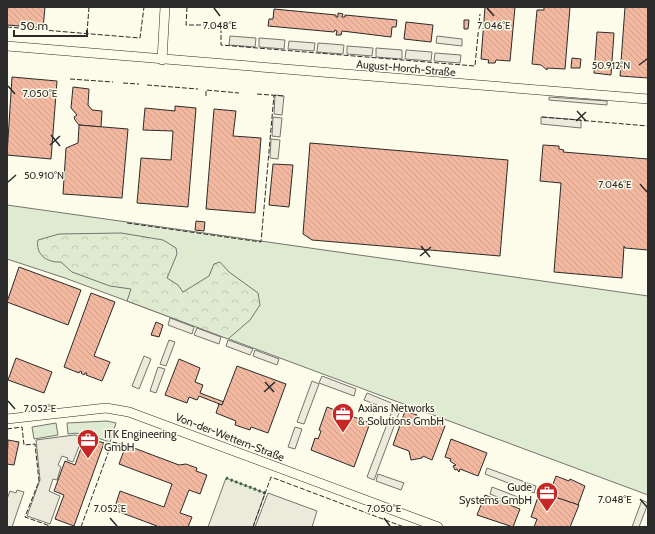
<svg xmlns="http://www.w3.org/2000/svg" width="655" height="534" font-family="Cabin,sans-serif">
<defs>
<pattern id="forest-crowns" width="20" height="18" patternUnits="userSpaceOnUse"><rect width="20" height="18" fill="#deebd1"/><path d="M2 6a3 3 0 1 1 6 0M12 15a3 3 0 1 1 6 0" fill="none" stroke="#bfcab4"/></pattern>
<pattern id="building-back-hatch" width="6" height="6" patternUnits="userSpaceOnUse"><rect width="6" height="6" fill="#f2b8a0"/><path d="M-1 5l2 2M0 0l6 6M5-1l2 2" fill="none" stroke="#d09e8a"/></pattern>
</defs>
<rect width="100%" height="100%" fill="#fdfbea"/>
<g fill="#deebd1" stroke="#74746e">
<polygon points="7,205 648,296 648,495 65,278 7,259"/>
<path d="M107 421 116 423 110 442C96 438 83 431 68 434L67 423Z"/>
<polygon points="56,423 58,435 34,439 32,427"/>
</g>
<path fill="url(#forest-crowns)" stroke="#74746e" d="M121 233 163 240 176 248 177 254 167 278 178 285 183 292 209 276 214 264 220 262 229 272 258 293 260 305 250 320 228 339 127 301 131 289 110 286 72 272 61 262C48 263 35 255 38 240L59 234Z"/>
<g fill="#eceadb" stroke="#74746e">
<polygon points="230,36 256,38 255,47 229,45"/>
<polygon points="437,36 462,39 462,46 436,43"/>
<polygon points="259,38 285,40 284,49 259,47"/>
<polygon points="289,41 315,43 314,51 288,49"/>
<polygon points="318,43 344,45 343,54 317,52"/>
<polygon points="347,46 373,48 372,56 347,54"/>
<polygon points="376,48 402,50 402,59 376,57"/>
<polygon points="406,50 432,52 431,61 405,59"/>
<polygon points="435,53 461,55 460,63 434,61"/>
<polygon points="275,95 284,96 282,115 274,114"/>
<polygon points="549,97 607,101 607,105 549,100"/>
<polygon points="273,117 282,118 280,137 272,136"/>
<polygon points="541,117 581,120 581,128 541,124"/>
<polygon points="271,139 280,140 278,159 270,158"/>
<polygon points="170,318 194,327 192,334 168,325"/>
<polygon points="197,328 221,337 219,344 194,335"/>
<polygon points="169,340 175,342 166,366 160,364"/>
<polygon points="228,340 253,349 250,355 226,346"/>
<polygon points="255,350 279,359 277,365 253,356"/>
<polygon points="144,356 151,359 139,389 132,386"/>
<polygon points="158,367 165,369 156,393 150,391"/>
<polygon points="322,376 356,389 354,396 319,383"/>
<polygon points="312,381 319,384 304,424 297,422"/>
<polygon points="367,393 394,404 392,410 399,413 374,480 367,477 392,411 364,400"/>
<polygon points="295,427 302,429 295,449 288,447"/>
<polygon points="74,435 83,436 73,462 67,460 68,458 62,456 58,465 61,467 57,480 53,479 49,491 60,496 50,524 27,516 40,480 36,440"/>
<polygon points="487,468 536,486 534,493 485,474"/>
<polygon points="378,474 404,483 401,490 376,481"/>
<polygon points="226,478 265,493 253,527 208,527"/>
<polygon points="492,487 523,499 520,506 490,494"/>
<polygon points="17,490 24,492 12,527 7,527 7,499 10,491 16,493"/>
<polygon points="268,493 317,511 312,527 255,527"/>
<polygon points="642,500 648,503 647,506 639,527 632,527"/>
</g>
<g fill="url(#building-back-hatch)" stroke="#2b2b2b">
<polygon points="7,7 45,7 43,28 7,25"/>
<polygon points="485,7 515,7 510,61 496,60 495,63 488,63 489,60 481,59"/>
<polygon points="544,7 570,7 565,69 547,68 547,70 541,65 532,64 537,10 544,10"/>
<polygon points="625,7 648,7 648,78 620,76"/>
<polygon points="274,9 336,15 336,17 338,17 338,13 343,14 342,17 345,17 345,15 397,20 396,27 392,27 391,37 342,31 341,35 336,35 337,31 335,30 334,32 268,26 269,19 273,19"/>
<polygon points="464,20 469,20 468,29 464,29"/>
<polygon points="406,22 433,25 431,42 404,39"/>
<polygon points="597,32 614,33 611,75 594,73"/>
<polygon points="572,58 581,59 580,68 571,68"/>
<polygon points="12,77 57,81 51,159 7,155"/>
<polygon points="73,87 89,89 88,105 92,110 102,111 101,127 79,125 75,120 74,117 77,115 71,108"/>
<polygon points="175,106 196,108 188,207 137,203 141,158 171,160 173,131 143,130 145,108 175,111"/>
<polygon points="214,109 236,111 233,136 261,138 255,213 206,209"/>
<polygon points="79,125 128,129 122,198 63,194 66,148 78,143"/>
<polygon points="310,143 508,160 500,256 312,240 303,234"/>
<polygon points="543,145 559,146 559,149 564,150 563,152 648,159 648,250 625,248 624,246 622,278 554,272 561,183 540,181"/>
<polygon points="273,164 293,165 289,207 269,205"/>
<polygon points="196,221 205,222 204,231 195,230"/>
<polygon points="19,267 81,290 68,325 7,302"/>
<polygon points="91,293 115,302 94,356 110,362 102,381 86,375 87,373 85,373 84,375 81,373 82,372 80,371 79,373 64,367"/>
<polygon points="156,322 163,325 159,337 151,335"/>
<polygon points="16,358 52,372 44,393 8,380"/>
<polygon points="179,359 200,368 195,382 203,385 200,393 224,402 222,405 199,396 197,400 189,397 187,403 165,395"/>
<polygon points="237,366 286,384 268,433 251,427 250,430 235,425 236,421 216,413 219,404 222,405"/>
<polygon points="327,407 370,423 354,467 311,450 315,438 318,439 321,431 319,430"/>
<polygon points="405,411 417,415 415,420 426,424 428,419 445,426 432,460 423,456 422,458 411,460 409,451 393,445"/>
<polygon points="85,437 104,443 74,526 55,519 64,495 54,491 65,461 75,465"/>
<polygon points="451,439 487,453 478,476 460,469 459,472 458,471 457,469 455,470 453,466 456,465 450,461 451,459 445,457"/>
<polygon points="8,440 19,442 14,465 7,464"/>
<polygon points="126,445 179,465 186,464 197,468 196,471 207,475 200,494 189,490 180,513 192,517 188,527 156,527 157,526 114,510 120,491 164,507 172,484 119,464"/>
<polygon points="556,476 569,481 570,479 585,486 578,505 549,495"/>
<polygon points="485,495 520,509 513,527 477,515"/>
<polygon points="549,495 579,505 570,527 534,527 537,519 531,517 538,497 547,501"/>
</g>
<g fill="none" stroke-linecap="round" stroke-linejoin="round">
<g stroke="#2b2b2b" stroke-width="10">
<g id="minor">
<polyline points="7,46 648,99"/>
<polyline points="162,60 165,7"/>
<polyline points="7,419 106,408 129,412 438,527"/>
</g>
</g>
<use href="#minor" stroke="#fdfbea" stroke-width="9"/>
<polyline stroke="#34623c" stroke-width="3" stroke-dasharray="2 3" stroke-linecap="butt" points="226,478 265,493"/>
<g stroke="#2b2b2b" stroke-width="1" stroke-dasharray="5 2" stroke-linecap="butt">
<polyline points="187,7 186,25 221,25 221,45 475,66 480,14"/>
<polyline points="7,27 140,38 144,7"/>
<polyline points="87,33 89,7"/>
<polyline points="70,79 113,82"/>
<polyline points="123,83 139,84"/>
<polyline points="147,85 198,89"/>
<polyline points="257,94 284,96"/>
<polyline points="206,96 206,90 239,93"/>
<polyline points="542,117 648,126"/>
<polyline points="127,223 261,242 274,95"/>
<polyline points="7,429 22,427 24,445 35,444 39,481 25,517 53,527"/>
<polyline points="81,527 112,442 126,445"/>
<polyline points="253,527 271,477 404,527"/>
</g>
</g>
<path fill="none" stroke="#2b2b2b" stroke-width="1.5" d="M214 8 220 16M487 8 494 16M639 65 647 59M8 86 15 94M577 111 586 121M576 121 586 112M51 135 60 146M50 145 60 136M8 182 16 175M640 184 647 192M421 246 430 257M420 256 431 247M265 382 274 392M264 392 275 382M8 401 15 409M640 499 647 507M110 518 117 526M384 518 390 526"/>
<defs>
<g id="office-pin" transform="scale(1.15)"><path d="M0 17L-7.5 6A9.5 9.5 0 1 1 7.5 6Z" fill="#c62828" stroke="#fdfbea"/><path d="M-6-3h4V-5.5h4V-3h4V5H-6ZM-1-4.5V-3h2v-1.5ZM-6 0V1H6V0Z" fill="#fff"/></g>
</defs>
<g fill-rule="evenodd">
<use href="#office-pin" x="343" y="414"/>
<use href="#office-pin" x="88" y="440"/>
<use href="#office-pin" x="547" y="493"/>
</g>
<g text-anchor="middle" stroke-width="3" stroke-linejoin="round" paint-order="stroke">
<g font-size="11" fill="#2b2b2b" stroke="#fdfbea">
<text transform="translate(406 68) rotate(5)" y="4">August-Horch-Straße</text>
<text transform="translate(230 437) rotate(21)" y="4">Von-der-Wettern-Straße</text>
</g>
<g font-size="11" fill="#2b2b2b" stroke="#fdfbea" text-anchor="start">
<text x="358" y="412">Axians Networks<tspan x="358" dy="13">&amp; Solutions GmbH</tspan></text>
<text x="104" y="438">ITK Engineering<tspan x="104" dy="13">GmbH</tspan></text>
<text x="532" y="491" text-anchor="end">Gude<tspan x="532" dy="13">Systems GmbH</tspan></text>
</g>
</g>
<g font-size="10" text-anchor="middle" fill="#2b2b2b" stroke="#fdfbea" stroke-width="3" stroke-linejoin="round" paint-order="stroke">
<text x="220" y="29">7.048°E</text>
<text x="494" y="29">7.046°E</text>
<text x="611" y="69">50.912°N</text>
<text x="40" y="97">7.050°E</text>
<text x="44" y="179">50.910°N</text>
<text x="615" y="188">7.046°E</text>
<text x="40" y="412">7.052°E</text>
<text x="615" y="503">7.048°E</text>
<text x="110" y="512">7.052°E</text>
<text x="384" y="512">7.050°E</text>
</g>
<rect width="655" height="534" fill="none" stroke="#2b2b2b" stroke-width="16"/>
<path d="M14 30v6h73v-6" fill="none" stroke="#2b2b2b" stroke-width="2"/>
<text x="20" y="30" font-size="12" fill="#2b2b2b" stroke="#fdfbea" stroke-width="3" paint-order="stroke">50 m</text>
</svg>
